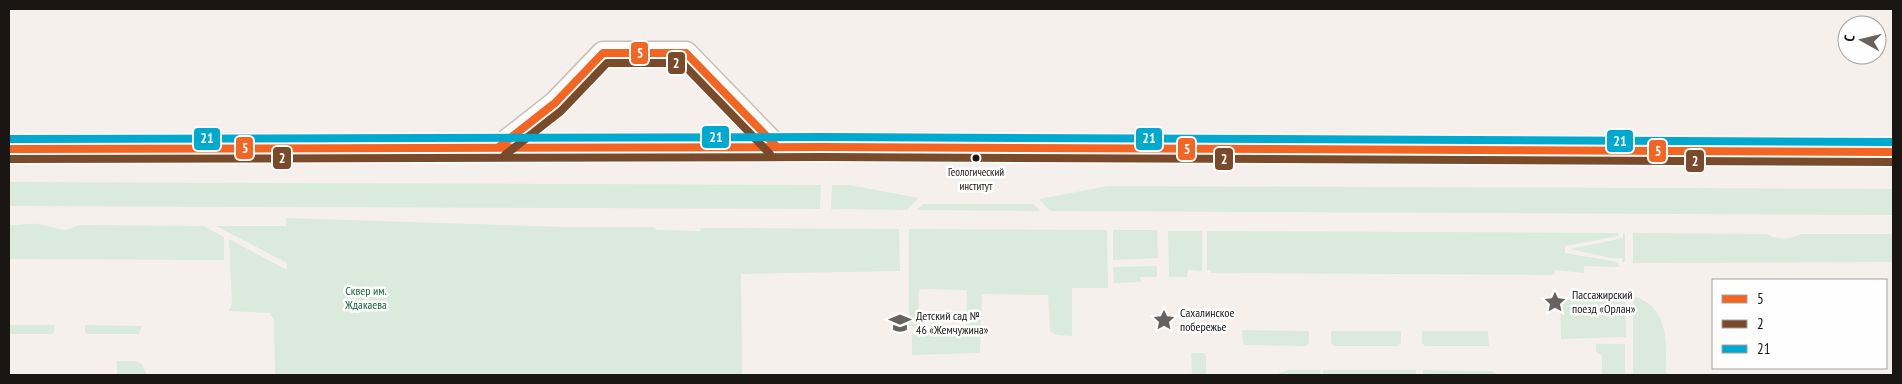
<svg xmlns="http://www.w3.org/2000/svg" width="1902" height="384" font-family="'PT Sans Narrow',sans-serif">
<rect width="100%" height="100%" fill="#f6f0ec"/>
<g fill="#daeadc">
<polygon points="9,182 821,185 820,209 9,206"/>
<polygon points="832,185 850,185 918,198 907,210 831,209"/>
<polygon points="1108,186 1893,189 1893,215 1050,211 1039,199"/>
<polygon points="923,204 1033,204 1040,211 916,210"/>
<polygon points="286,218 564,227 655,227 656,230 700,231 701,228 899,229 900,271 741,274 742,375 270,375 275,374 274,321 270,313 229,311 232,303 229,239 287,270 287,263 216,226 286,226"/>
<path d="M9 225C20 225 34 222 44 225 58 228 64 234 78 225L203 226 224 237V260L9 259Z"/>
<polygon points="909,229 1107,230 1108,288 1072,288 1072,336 1056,335 1050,331 1048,295 982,294 980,353 912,355 912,335 966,334 967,290 919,289 918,326 909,326"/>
<polygon points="1113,230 1157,230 1158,258 1113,260"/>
<polygon points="1168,231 1202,231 1202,271 1188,270 1187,277 1169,277"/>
<polygon points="1207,231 1618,233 1619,236 1565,246 1565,253 1618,262 1619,267 1584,266 1584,273 1555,270 1554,275 1211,273 1211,270 1207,270"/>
<polygon points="1623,233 1625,233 1625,262 1622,262 1622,258 1611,258 1570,249 1623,238"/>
<path d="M1633 233 1767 234C1777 240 1789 240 1800 234H1893V262L1633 263Z"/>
<polygon points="1157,266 1157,277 1140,277 1141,282 1114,283 1113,267"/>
<polygon points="1625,295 1626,337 1561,339 1560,297"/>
<path d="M1633 296C1671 308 1666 344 1666 375H1633Z"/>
<polygon points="9,325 54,325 54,332 51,334 9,334"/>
<polygon points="85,325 142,326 139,334 87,334 85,332"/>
<polygon points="1242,330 1309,331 1309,343 1306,346 1245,345 1243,343"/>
<polygon points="1331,331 1401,331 1401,343 1398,346 1334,346 1331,343"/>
<polygon points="1422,331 1488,331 1489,346 1425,346 1422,343"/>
<polygon points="1596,344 1625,344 1625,375 1602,375 1602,356 1596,352"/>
<polygon points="1191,353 1204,353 1206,356 1206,375 1192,375"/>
<polygon points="117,361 135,361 142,364 147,375 117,375"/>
<polygon points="1288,370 1320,370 1320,375 1275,375"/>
<rect x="1323" y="370" width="93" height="5"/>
<polygon points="1423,370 1491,371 1499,375 1423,375"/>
</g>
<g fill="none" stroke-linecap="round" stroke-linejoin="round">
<g stroke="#c4c0bd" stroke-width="25">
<polyline id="street" points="499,147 555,103 603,53 686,53 777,147"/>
</g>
<g stroke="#c4c0bd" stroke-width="30">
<polyline id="secondary" points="9,149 822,147 1893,152"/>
</g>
<use href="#street" stroke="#fefdfc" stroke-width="22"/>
<use href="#secondary" stroke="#fefdfc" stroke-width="28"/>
<g stroke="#fefefe" stroke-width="11">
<g id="bus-1">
<polyline points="499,147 555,103 603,53 686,53 777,147"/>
<polyline points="9,149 822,147 1893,152"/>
</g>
</g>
<g stroke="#fefefe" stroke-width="11">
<g id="bus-2">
<polyline points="505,155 561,111 607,63 682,63 770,154"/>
<polyline points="9,159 822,157 1893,162"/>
</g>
</g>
<g stroke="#fefefe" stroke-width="11">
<polyline id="bus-3" points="9,139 822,137 1893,142"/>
</g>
<use href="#bus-1" stroke="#f26522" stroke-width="8"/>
<use href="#bus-2" stroke="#7a4b2a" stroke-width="8"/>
<use href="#bus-3" stroke="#00a9ce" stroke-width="8"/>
</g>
<defs>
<g id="sight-bare" transform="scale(1.725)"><path d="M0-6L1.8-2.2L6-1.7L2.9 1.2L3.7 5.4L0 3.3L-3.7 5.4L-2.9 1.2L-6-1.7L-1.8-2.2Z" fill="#666260" stroke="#fefefe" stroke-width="2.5" paint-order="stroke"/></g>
<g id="school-bare" transform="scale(1.725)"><path d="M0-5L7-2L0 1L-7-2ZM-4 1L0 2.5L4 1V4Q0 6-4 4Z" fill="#666260" stroke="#fefefe" stroke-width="2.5" paint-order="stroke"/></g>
</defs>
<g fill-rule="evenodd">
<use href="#sight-bare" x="1555" y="302"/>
<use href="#sight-bare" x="1164" y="320"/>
<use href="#school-bare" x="900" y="323"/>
</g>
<circle fill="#191614" stroke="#fefefe" stroke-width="2" cx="976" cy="158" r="4.5"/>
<g text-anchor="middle" stroke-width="5" stroke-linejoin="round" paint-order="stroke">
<g font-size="11" fill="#191614" stroke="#fefefe">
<text x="976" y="176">Геологический<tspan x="976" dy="14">институт</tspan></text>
</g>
<g font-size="12" fill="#1e623f" stroke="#fefefe">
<text x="366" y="295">Сквер им.<tspan x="366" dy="14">Ждакаева</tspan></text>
</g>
<g font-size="12" fill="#191614" stroke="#fefefe" text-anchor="start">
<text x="1572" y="299">Пассажирский<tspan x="1572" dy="14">поезд «Орлан»</tspan></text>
<text x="1180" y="317">Сахалинское<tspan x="1180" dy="14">побережье</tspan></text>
<text x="916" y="320">Детский сад №<tspan x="916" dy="14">46 «Жемчужина»</tspan></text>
</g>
</g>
<g stroke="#fefefe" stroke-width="2">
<rect x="630" y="41" width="19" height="24" rx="5" fill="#f26522"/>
<rect x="667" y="51" width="19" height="24" rx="5" fill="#7a4b2a"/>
<rect x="701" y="125" width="29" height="24" rx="5" fill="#00a9ce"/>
<rect x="193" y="127" width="28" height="24" rx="5" fill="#00a9ce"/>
<rect x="1135" y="127" width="28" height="24" rx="5" fill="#00a9ce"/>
<rect x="1606" y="129" width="28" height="24" rx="5" fill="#00a9ce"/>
<rect x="235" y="136" width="19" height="24" rx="5" fill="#f26522"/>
<rect x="1177" y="137" width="19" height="24" rx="5" fill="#f26522"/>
<rect x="1648" y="139" width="19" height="24" rx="5" fill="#f26522"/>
<rect x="272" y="146" width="20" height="24" rx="5" fill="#7a4b2a"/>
<rect x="1214" y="147" width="20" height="24" rx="5" fill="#7a4b2a"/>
<rect x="1685" y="149" width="20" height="24" rx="5" fill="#7a4b2a"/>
</g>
<g font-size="14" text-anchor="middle" font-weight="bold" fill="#fff">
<text x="640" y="58">5</text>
<text x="676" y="68">2</text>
<text x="716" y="142">21</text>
<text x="207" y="143">21</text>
<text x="1149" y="143">21</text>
<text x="1620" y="146">21</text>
<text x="245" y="153">5</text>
<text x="1187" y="154">5</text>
<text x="1658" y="156">5</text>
<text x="282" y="163">2</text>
<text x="1224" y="164">2</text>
<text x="1695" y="166">2</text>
</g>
<rect width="1902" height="384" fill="none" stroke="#191614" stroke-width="20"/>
<rect x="1712" y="279" width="175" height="90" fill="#fefefe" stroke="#a2a1a0"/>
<rect x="1722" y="295" width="25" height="8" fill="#f26522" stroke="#a2a1a0"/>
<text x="1757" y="304" font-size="15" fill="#191614">5</text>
<rect x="1722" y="320" width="25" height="8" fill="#7a4b2a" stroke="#a2a1a0"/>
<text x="1757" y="329" font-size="15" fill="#191614">2</text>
<rect x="1722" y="345" width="25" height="8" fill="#00a9ce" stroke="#a2a1a0"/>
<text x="1757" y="354" font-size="15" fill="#191614">21</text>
<g transform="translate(1862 40) rotate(278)"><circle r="24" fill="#fefefe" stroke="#a2a1a0"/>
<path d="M0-4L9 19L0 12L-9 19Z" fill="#666260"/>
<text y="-8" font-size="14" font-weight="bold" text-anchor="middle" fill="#191614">С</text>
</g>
</svg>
